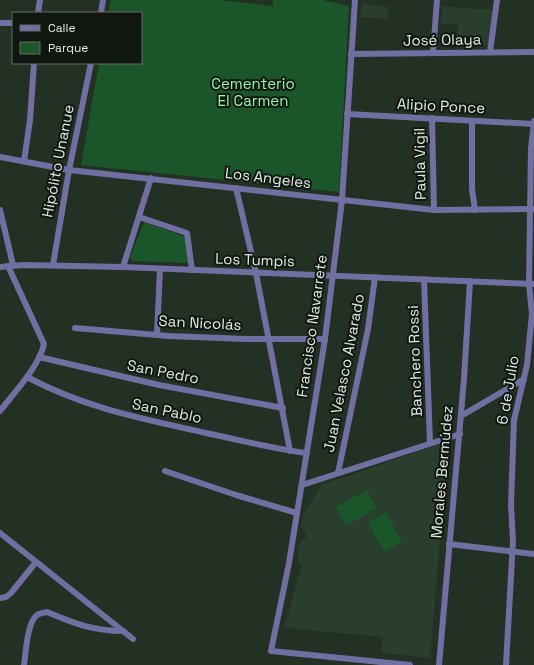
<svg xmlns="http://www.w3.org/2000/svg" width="534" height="665" font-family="'Space Grotesk',sans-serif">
<rect width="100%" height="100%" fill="#223124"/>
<g fill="#2a3e2d">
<polygon points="362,4 389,7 388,19 360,17"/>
<polygon points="442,6 492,10 488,45 457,44 458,25 441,23"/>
<polygon points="445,442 448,446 430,658 381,653 383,637 284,628 302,564 297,562 300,541 307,537 301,526 303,514 322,485"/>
</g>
<g fill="#1b552a">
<polygon points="111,0 220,0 273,6 273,0 323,0 349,6 339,192 81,165 99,63 141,63 141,13 108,13"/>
<polygon points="144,222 186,237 189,263 132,261 130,257"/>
<polygon points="367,490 377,508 346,526 336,507"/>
<polygon points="386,512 402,542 384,552 368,522"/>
</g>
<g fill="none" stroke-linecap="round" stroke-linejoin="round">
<g stroke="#716fa2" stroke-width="6">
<polyline points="355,0 342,200 325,339 289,563 271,651 410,665"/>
<polyline points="38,13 40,0"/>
<polyline points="101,13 103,0"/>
<polyline points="0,23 13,23"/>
<polyline points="490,52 497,0"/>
<polyline points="433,53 437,0"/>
<polyline points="351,54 534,52"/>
<polyline points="347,114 534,124"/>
<polyline points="432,118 434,210"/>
<polyline points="472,121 472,189 475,210"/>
<polyline points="0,157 69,170 434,210 534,209"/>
<polyline points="24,161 30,120 34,63"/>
<polyline points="236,188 256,273 290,451"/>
<polyline points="0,210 13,265"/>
<polyline points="139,217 187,233 192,270"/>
<polyline points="53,265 69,170 91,63"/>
<polyline points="0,267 23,265 123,267 534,284"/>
<polyline points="123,267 151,178"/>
<polyline points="424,279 430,443"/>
<polyline points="75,328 169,336 246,339 325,339"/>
<polyline points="157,334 160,269"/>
<polyline points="39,357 159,385 283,408"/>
<path d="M27 377C85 408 143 419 206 433 240 440 273 449 307 453"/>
<path d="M0 411C14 393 40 365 44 344L8 266"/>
<polyline points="461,416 524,379"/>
<polyline points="165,471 236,495 297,513"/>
<polyline points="338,473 368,329 375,277"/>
<polyline points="302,485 460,434"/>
<polyline points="0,533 133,639"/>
<polyline points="449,544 534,554"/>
<polyline points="0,598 6,597 11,593 36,562"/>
<path d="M24 665C26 652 27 623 37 615 40 613 44 613 47 612 73 623 93 631 123 631"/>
<polyline points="439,665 464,379 470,281"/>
<polyline points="506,665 513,541 511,505 514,420 527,365 532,314 529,284 531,148 534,121"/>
</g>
</g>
<g text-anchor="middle" stroke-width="4" stroke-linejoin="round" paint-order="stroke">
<g font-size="15" fill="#e1eae2" stroke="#101711">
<text transform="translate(442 40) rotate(-1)" y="5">José Olaya</text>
<text transform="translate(441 106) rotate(3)" y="5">Alipio Ponce</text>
<text transform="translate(58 161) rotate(-79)" y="5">Hipólito Unanue</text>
<text transform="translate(420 164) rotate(-91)" y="5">Paula Vigil</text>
<text transform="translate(268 178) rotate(7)" y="5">Los Angeles</text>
<text transform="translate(255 260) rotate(2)" y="5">Los Tumpis</text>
<text transform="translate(200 323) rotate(3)" y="5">San Nicolás</text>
<text transform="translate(312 326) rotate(-82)" y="5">Francisco Navarrete</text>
<text transform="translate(415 361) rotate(-92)" y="5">Banchero Rossi</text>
<text transform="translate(163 372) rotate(11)" y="5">San Pedro</text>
<text transform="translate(344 373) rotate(-79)" y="5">Juan Velasco Alvarado</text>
<text transform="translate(508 390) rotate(-80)" y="5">6 de Julio</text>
<text transform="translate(167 411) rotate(12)" y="5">San Pablo</text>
<text transform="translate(442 472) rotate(-85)" y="5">Morales Bermúdez</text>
</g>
<g font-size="15" fill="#93f7a6" stroke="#101711">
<text x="253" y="89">Cementerio<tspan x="253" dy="17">El Carmen</tspan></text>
</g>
</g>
<rect x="12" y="12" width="130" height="52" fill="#101711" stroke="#646b65"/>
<rect x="20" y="25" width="20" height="6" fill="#716fa2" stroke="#646b65"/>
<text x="48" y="32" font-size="12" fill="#e1eae2">Calle</text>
<rect x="20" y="42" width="20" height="12" fill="#1b552a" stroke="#646b65"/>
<text x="48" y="52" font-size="12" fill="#e1eae2">Parque</text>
</svg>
